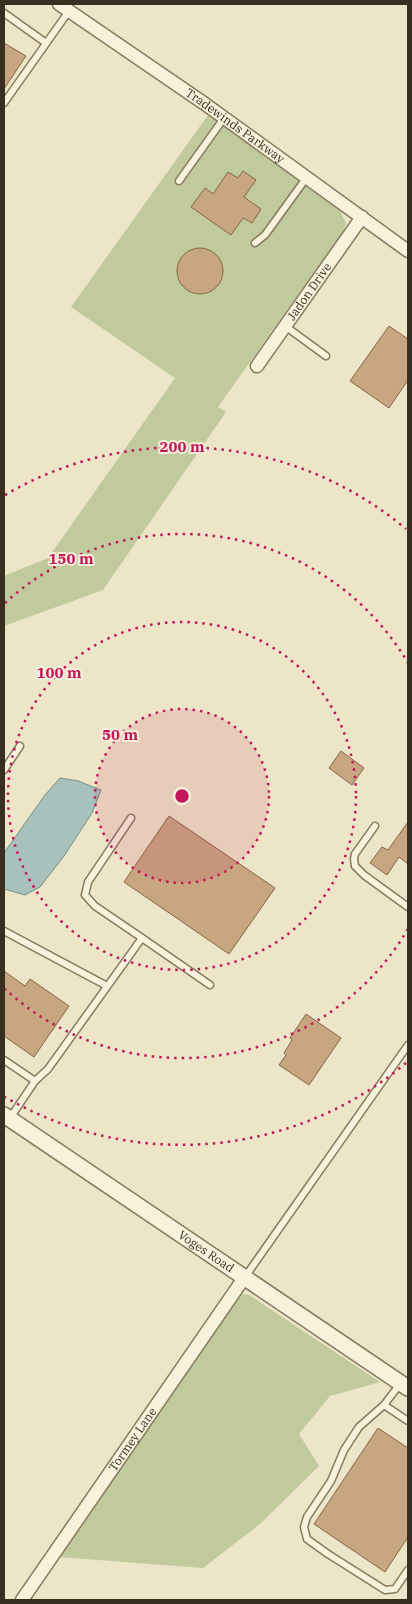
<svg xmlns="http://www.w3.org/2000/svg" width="412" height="1604" font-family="'IBM Plex Serif',serif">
<rect width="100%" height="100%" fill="#ece5c8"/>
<g fill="#c0ca9d">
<polygon points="208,115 340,211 346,223 344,230 218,407 226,412 103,590 4,626 4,576 48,558 175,378 71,307"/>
<polygon points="243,1294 249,1295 380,1382 330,1396 299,1434 319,1466 261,1523 203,1568 59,1557 239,1296"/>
</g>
<polygon fill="#a9c1bc" stroke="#708f8a" points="60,778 78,781 101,790 92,813 64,856 40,887 25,895 4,889 4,853 45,795"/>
<g fill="#c8a681" stroke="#856545">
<polygon points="4,43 26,56 4,89"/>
<polygon points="243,171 256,180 244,197 261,209 252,223 243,218 231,235 191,207 205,188 213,194 228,172 238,178"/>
<circle cx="200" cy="271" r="23"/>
<polygon points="389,326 408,339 408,380 389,408 350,381"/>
<polygon points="341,751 364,768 352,785 329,768"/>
<polygon points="169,816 275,888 229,954 124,882"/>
<polygon points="408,822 408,864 399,857 387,875 370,863 382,847 388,850"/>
<polygon points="4,971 25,986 30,979 69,1006 34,1057 4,1036"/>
<polygon points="306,1014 341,1038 309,1085 279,1065 286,1055 284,1053 292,1040 290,1038"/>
<polygon points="378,1428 408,1448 408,1537 385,1572 314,1524"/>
</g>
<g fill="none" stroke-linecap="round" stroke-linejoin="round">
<g stroke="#87785e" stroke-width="9">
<g id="service">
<polyline points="4,13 46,43"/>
<polyline points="4,103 69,11"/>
<polyline points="179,181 224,118"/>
<polyline points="255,243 265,235 307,177"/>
<polyline points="285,326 326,356"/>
<polyline points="4,770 20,746"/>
<polyline points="375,826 355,854 354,859 355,866 364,875 408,907"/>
<polyline points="4,931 107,986"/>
<polyline points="142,938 210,985"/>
<polyline points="4,1060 35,1081"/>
<polyline points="10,1118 35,1081 48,1069 142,938 95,906 85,895 88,882 131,818"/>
<polyline points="245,1277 408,1045"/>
<polyline points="400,1384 384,1405 359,1427 344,1450 331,1481 307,1517 304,1527 307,1539 328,1554 385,1590 395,1589 408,1570"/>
<polyline points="384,1405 408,1421"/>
</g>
</g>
<g stroke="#87785e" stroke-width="15">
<g id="minor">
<path id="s1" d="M59 4 205 104 408 251"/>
<path id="s2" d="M257 366 362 217"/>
<path id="s3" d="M22 1600 244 1278"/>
</g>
</g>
<g stroke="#87785e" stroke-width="18">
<g id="tertiary">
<path id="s4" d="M4 1115 408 1388"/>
</g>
</g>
<use href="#service" stroke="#f7f2db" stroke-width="6"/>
<use href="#minor" stroke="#f7f2db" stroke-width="12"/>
<use href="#tertiary" stroke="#f7f2db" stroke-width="15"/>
</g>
<circle cx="182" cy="796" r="87" fill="#c2185b" fill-opacity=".12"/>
<g fill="none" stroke="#c2185b" stroke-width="2.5" stroke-dasharray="2.5 5">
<circle cx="182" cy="796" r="87"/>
<circle cx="182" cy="796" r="174"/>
<path d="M408 929A262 262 0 0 1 5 989M5 603A262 262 0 0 1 408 663"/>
<path d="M406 1063A349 349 0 0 1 5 1097M5 495A349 349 0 0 1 406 529"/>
</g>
<g text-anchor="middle" stroke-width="4" stroke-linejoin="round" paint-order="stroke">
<g font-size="12" fill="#392f21" stroke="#f4efd8">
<text dy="4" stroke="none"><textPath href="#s1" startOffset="214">Tradewinds Parkway</textPath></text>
<text dy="4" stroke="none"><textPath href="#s2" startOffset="91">Jadon Drive</textPath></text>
<text dy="4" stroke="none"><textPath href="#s4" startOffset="244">Voges Road</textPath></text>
<text dy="4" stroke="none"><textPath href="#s3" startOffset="195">Tormey Lane</textPath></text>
</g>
</g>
<circle cx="182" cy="796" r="8" fill="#c2185b" stroke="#f4efd8" stroke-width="2.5"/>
<g font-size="15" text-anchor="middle" font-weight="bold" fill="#c2185b" stroke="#f4efd8" stroke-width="4" stroke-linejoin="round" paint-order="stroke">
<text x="182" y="452">200 m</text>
<text x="71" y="564">150 m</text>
<text x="59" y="678">100 m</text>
<text x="120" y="740">50 m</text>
</g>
<rect width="412" height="1604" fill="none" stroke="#392f21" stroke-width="10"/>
</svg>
